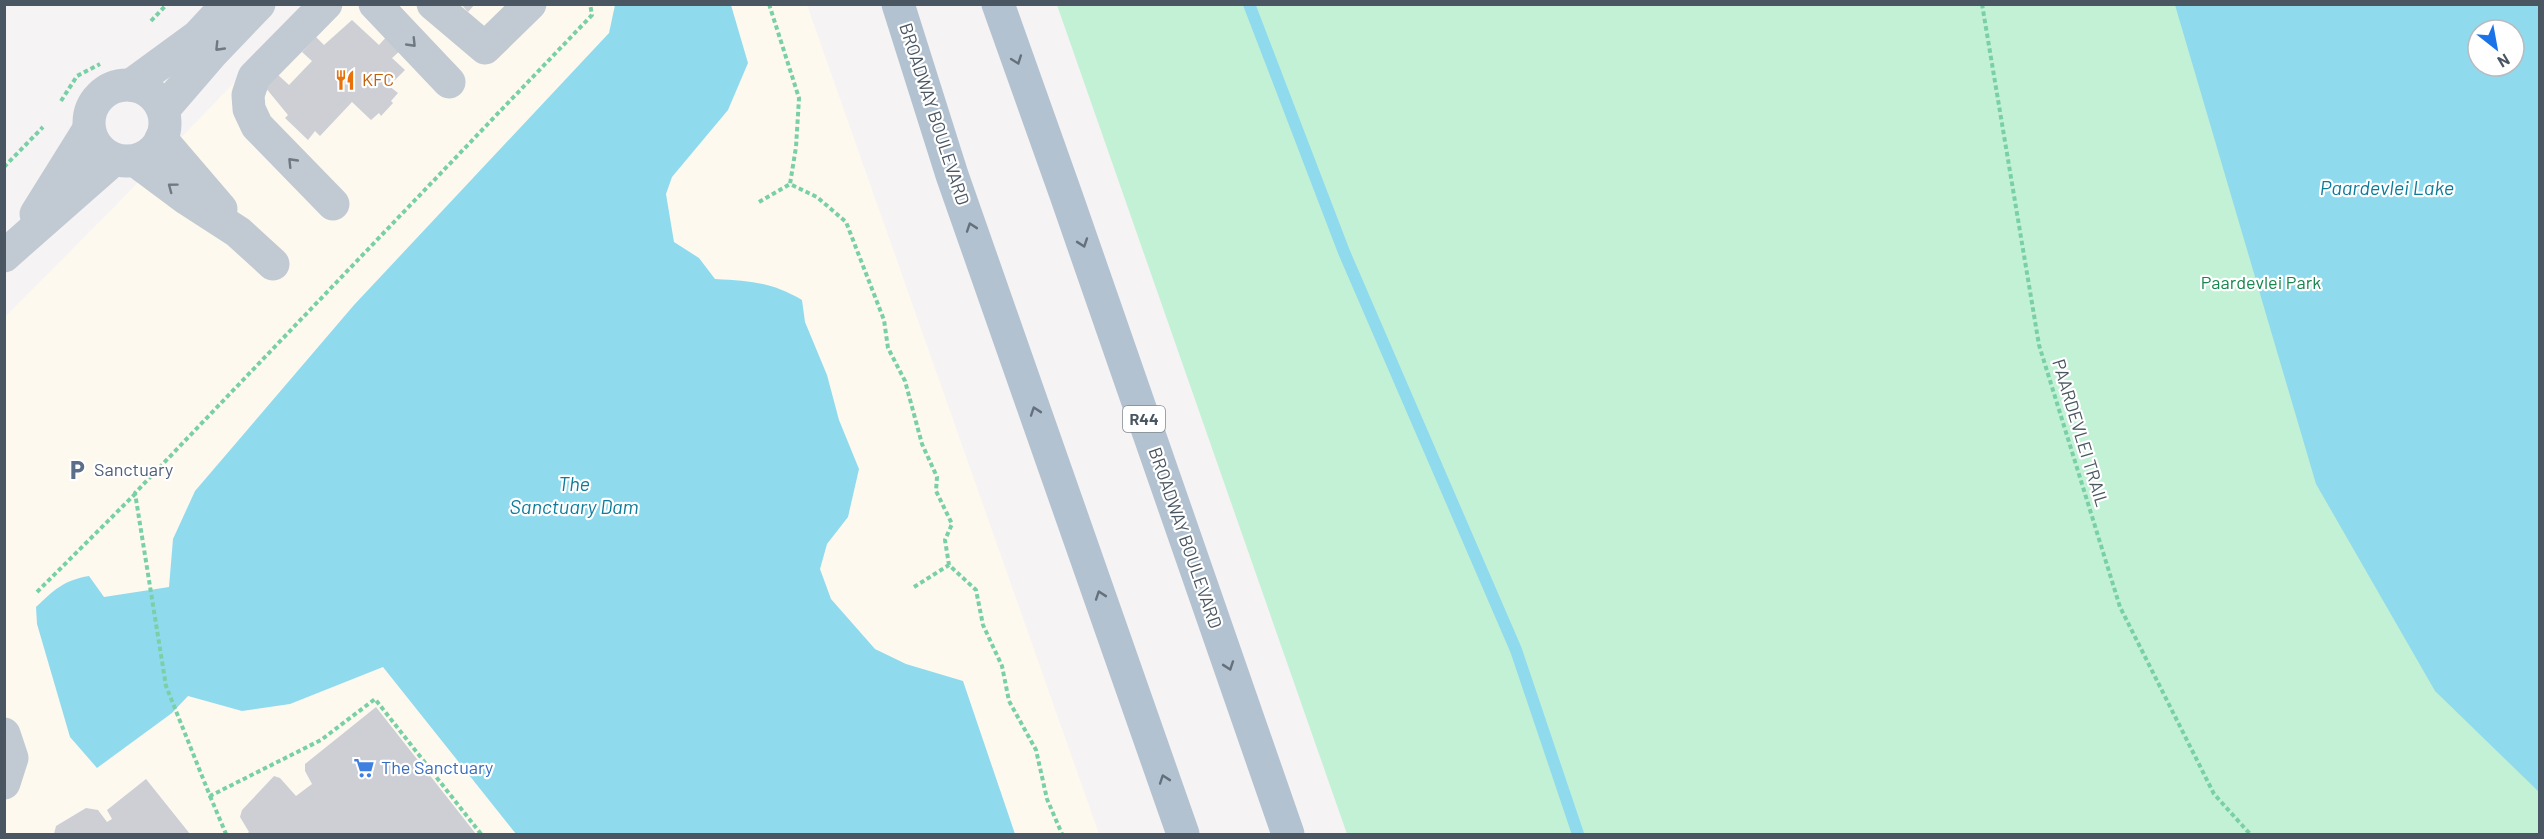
<svg xmlns="http://www.w3.org/2000/svg" width="2544" height="839" font-family="Barlow,sans-serif">
<rect width="100%" height="100%" fill="#f5f3f3"/>
<polygon fill="#fdf9ef" points="309,5 807,5 1099,834 5,834 5,317 117,204"/>
<path fill="#c3f1d5" fill-rule="evenodd" d="M1057 5H2539V834H1347ZM2478 30H2514V66H2478Z"/>
<g fill="#90daee" fill-rule="evenodd">
<path d="M615 5H731L748 63 728 110 672 177 666 194 674 242 699 258 715 279C751 281 771 282 802 300L805 322 827 375 839 420 859 469 848 517 827 544 820 569 831 599 875 649 906 664 963 681 1015 834H516L383 667 290 704 242 711 188 696 172 713 97 768 70 737 37 624 36 607C54 590 64 580 89 576L104 597 169 587 173 539 195 491 354 305 609 33Z"/>
<path d="M2175 5H2539V792L2435 691 2316 484ZM2478 30H2514V66H2478Z"/>
</g>
<g fill="none" stroke-linecap="round" stroke-linejoin="round">
<polyline stroke="#90daee" stroke-width="12" points="1249,4 1344,252 1516,650 1578,834"/>
</g>
<g fill="#cdcfd5">
<polygon points="461,4 475,4 468,12"/>
<polygon points="352,20 379,45 388,35 402,49 392,58 405,70 389,86 398,93 391,101 393,103 381,116 379,113 371,120 352,102 320,136 315,131 308,140 285,118 288,115 265,87 277,74 289,85 312,61 302,52 316,37 324,45"/>
<polygon points="376,707 476,834 246,834 249,832 240,817 242,810 274,776 280,778 296,796 312,784 305,771 305,764"/>
<polygon points="146,779 190,834 54,834 56,826 86,808 98,810 107,822 112,819 107,810"/>
</g>
<g fill="none" stroke-linecap="round" stroke-linejoin="round">
<g stroke="#7ad0a6" stroke-width="4" stroke-dasharray="4.5 3" stroke-linecap="butt">
<polyline points="769,4 799,98 796,147 790,184 817,197 846,222 884,320 888,348 905,381 922,444 937,477 936,491 952,524 945,540 949,565 976,590 983,625 1002,666 1009,701 1036,750 1047,799 1062,834"/>
<polyline points="1982,4 2039,345 2120,607 2214,794 2250,834"/>
<polyline points="151,21 167,4"/>
<polyline points="61,101 77,76 100,64"/>
<polyline points="4,167 43,127"/>
<polyline points="759,202 790,184"/>
<polyline points="914,587 949,565"/>
<polyline points="37,592 135,494"/>
<polyline points="210,796 226,834"/>
<polyline points="481,834 375,699 321,740 210,796 166,686 135,493 592,15 590,4"/>
</g>
<g stroke="#c1cad2" stroke-width="33">
<polyline points="326,4 254,77 248,95 249,109 257,126 333,204"/>
<polyline points="375,4 449,82"/>
<polyline points="433,4 485,48 530,4"/>
<polyline points="131,85 198,36 224,8"/>
<circle cx="127" cy="123" r="38"/>
<polyline points="163,110 213,52 259,4"/>
<polyline points="161,139 221,209"/>
<polyline points="136,161 187,199 238,232 273,264"/>
<polyline points="36,214 89,129"/>
<polyline points="4,256 113,160"/>
<polyline points="4,734 12,758 4,783"/>
</g>
<g stroke="#b3c2d1" stroke-width="33">
<polyline points="898,4 952,175 1183,834"/>
<polyline points="998,4 1066,195 1288,834"/>
</g>
</g>
<defs><path id="oneway-chevron" d="M-2-3.5L2.5 0L-2 3.5" fill="none" stroke-width="1.6" stroke-linecap="round" stroke-linejoin="round" transform="scale(1.5)"/></defs>
<g stroke="#6e7983">
<use href="#oneway-chevron" transform="translate(412 43) rotate(46)"/>
<use href="#oneway-chevron" transform="translate(219 47) rotate(134)"/>
<use href="#oneway-chevron" transform="translate(292 162) rotate(-134)"/>
<use href="#oneway-chevron" transform="translate(172 187) rotate(-143)"/>
</g>
<g stroke="#64717d">
<use href="#oneway-chevron" transform="translate(1017 60) rotate(70)"/>
<use href="#oneway-chevron" transform="translate(971 227) rotate(-109)"/>
<use href="#oneway-chevron" transform="translate(1083 243) rotate(71)"/>
<use href="#oneway-chevron" transform="translate(1035 411) rotate(-109)"/>
<use href="#oneway-chevron" transform="translate(1100 595) rotate(-109)"/>
<use href="#oneway-chevron" transform="translate(1229 666) rotate(71)"/>
<use href="#oneway-chevron" transform="translate(1164 779) rotate(-109)"/>
</g>
<defs>
<g id="restaurant-bare" transform="scale(1.62)"><path d="M-5-6h1v4h1v-4h1v4h1v-4h1v5L-1.5 .5V6h-2V.5L-5-1ZM5-6V6H3V1.5H1.5Q1.5-4 5-6Z" fill="#e8710a" stroke="#fff" stroke-width="2.5" paint-order="stroke"/></g>
<g id="parking-bare" transform="scale(1.62)"><path d="M-3.5-5.5H1a3.5 3.5 0 0 1 0 7H-1V5.5H-3.5ZM-1-3.4V-.6H.8a1.4 1.4 0 0 0 0-2.8Z" fill="#5c6f8a" stroke="#fff" stroke-width="2.5" paint-order="stroke"/></g>
<g id="supermarket-bare" transform="scale(1.62)"><path d="M-6-5.5h2.5l.6 2H6L4.5 2H-2.5L-4.4-4H-6ZM-1.5 3.2a1.3 1.3 0 1 0 .1 0ZM3 3.2a1.3 1.3 0 1 0 .1 0Z" fill="#3f7fe0" stroke="#fff" stroke-width="2.5" paint-order="stroke"/></g>
</defs>
<g fill-rule="evenodd">
<use href="#restaurant-bare" x="345" y="80"/>
<use href="#parking-bare" x="77" y="470"/>
<use href="#supermarket-bare" x="364" y="768"/>
</g>
<g text-anchor="middle" stroke-width="4.5" stroke-linejoin="round" paint-order="stroke">
<rect fill="#fff" stroke="#808990" stroke-width="1.5" x="1123" y="406" width="42" height="26" rx="4.5"/>
<g font-size="16" font-weight="bold" fill="#4a5661">
<text x="1144" y="425">R44</text>
</g>
<g font-size="18" fill="#c56008" stroke="#fff" text-anchor="start">
<text x="362" y="86">KFC</text>
</g>
<g font-size="18" fill="#4a5661" stroke="#fff">
<text transform="translate(934 114) rotate(72)" y="6">BROADWAY BOULEVARD</text>
<text transform="translate(2080 433) rotate(73)" y="6">PAARDEVLEI TRAIL</text>
<text transform="translate(1185 538) rotate(71)" y="6">BROADWAY BOULEVARD</text>
</g>
<g font-size="18" fill="#17864f" stroke="#fff">
<text x="2261" y="289">Paardevlei Park</text>
</g>
<g font-size="18" fill="#4e5e75" stroke="#fff" text-anchor="start">
<text x="94" y="476">Sanctuary</text>
</g>
<g font-size="18" fill="#366cbe" stroke="#fff" text-anchor="start">
<text x="381" y="774">The Sanctuary</text>
</g>
<g font-size="20" font-style="italic" fill="#0c7c9b" stroke="#fff">
<text x="2387" y="195">Paardevlei Lake</text>
<text x="574" y="491">The<tspan x="574" dy="23">Sanctuary Dam</tspan></text>
</g>
</g>
<rect width="2544" height="839" fill="none" stroke="#4a5661" stroke-width="12"/>
<g transform="translate(2496 48) rotate(149)"><circle r="28" fill="#ffffff" stroke="#b7bbc0" stroke-width="1.5"/>
<path d="M0-4.5L10 22L0 15L-10 22Z" fill="#1a73e8"/>
<text y="-9" font-size="16" font-weight="bold" text-anchor="middle" fill="#4a5661">N</text>
</g>
</svg>
